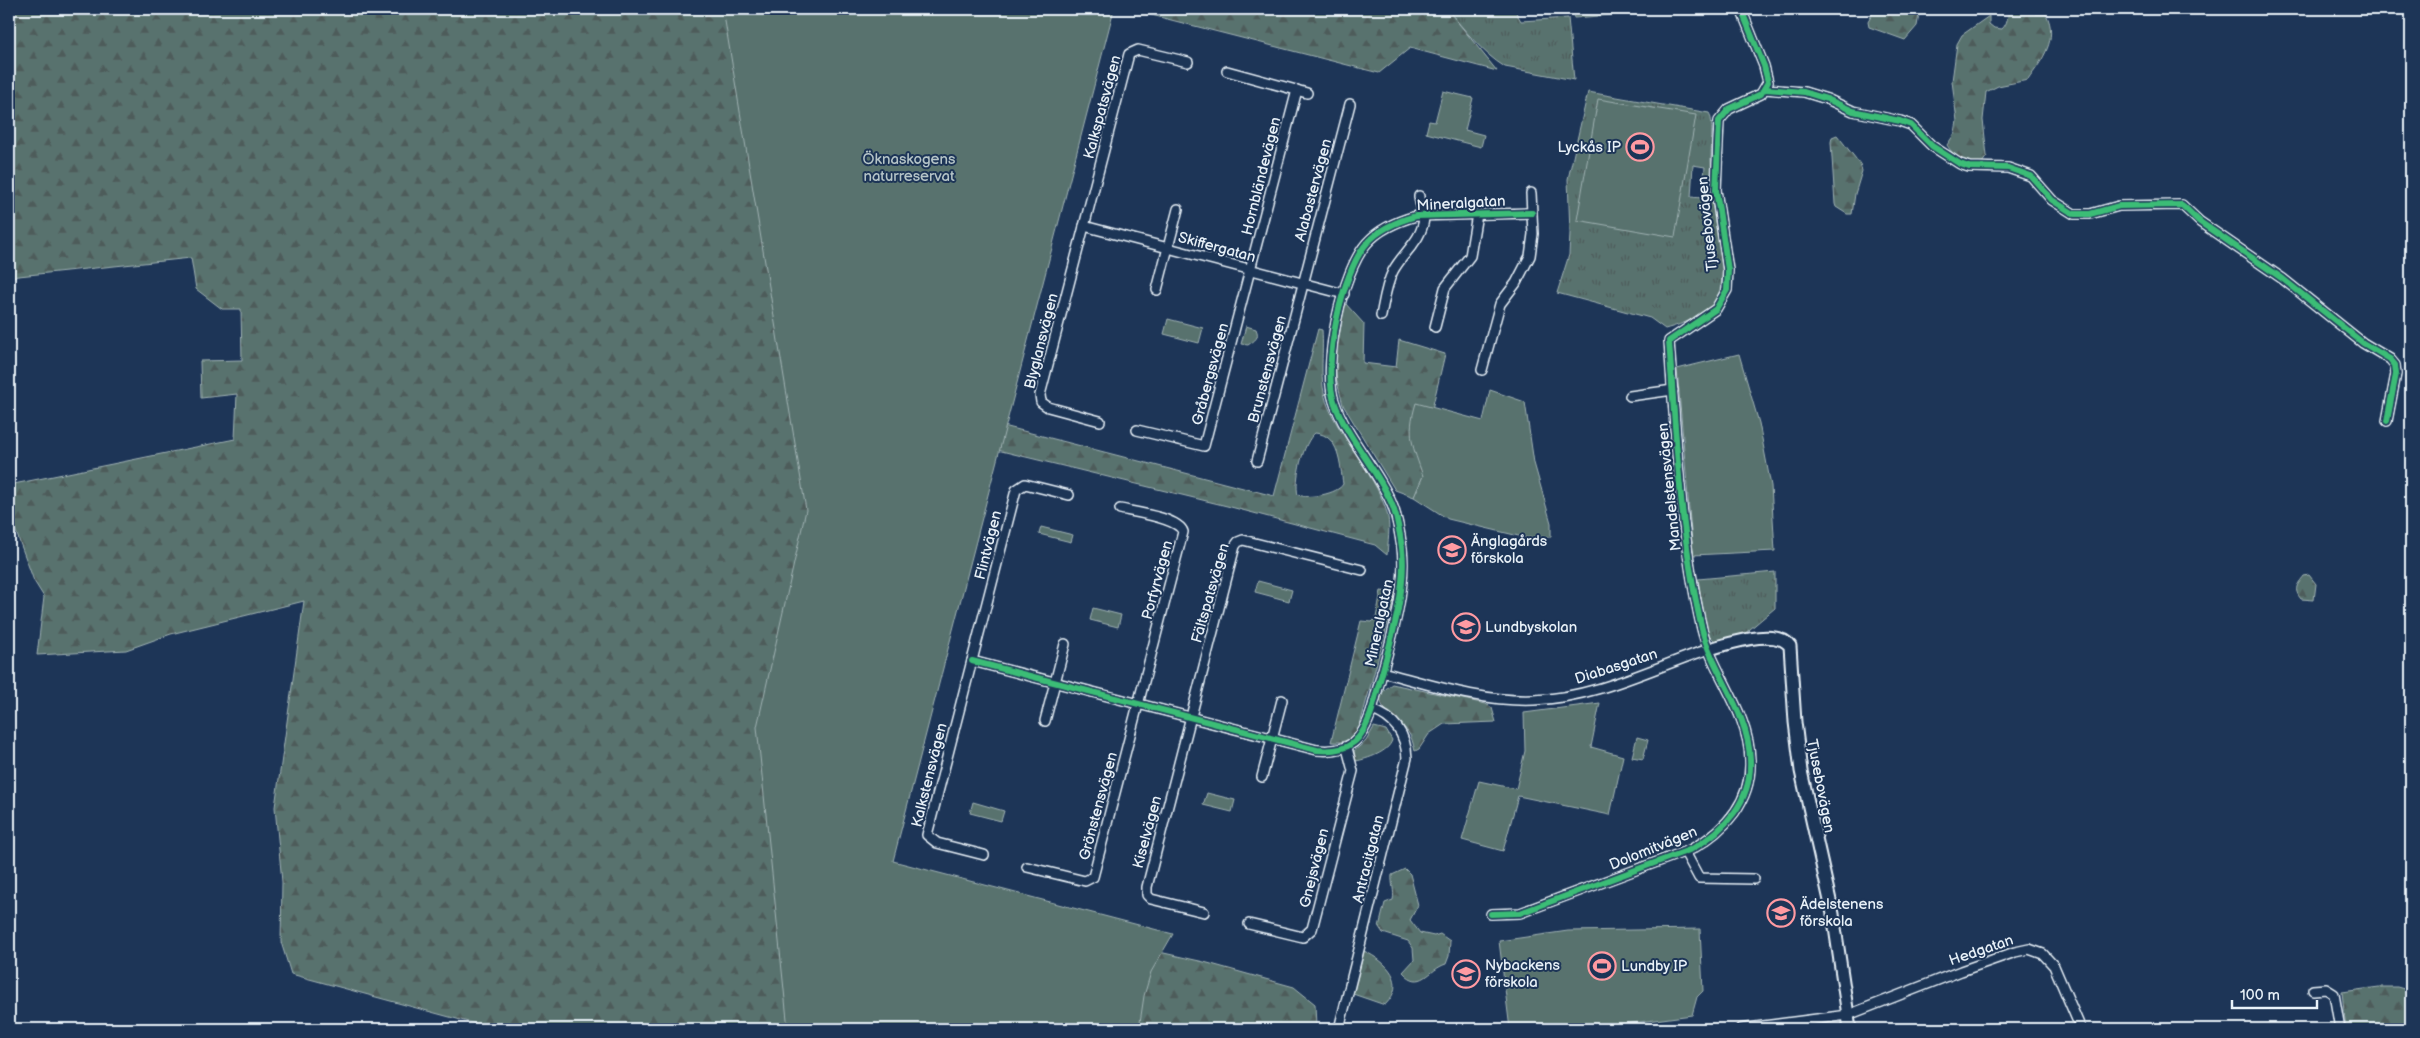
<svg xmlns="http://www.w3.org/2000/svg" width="2420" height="1038" font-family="'Balsamiq Sans',sans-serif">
<defs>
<pattern id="grass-tufts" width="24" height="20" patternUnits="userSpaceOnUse" patternTransform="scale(1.25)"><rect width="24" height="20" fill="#58726e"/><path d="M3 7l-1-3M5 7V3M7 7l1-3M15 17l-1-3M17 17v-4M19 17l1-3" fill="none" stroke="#4e5b5a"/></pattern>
<pattern id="forest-firs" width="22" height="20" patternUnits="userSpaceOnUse" patternTransform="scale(1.25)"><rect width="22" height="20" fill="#58726e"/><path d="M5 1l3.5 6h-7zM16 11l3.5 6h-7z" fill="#4e5b5a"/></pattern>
</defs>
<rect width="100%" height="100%" fill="#1d3557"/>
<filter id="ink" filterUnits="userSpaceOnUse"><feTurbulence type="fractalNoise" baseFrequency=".02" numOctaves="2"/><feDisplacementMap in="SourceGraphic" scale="10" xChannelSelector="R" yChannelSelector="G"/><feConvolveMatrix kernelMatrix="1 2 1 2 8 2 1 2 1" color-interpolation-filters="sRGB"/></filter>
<g filter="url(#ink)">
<g fill="url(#grass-tufts)" stroke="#a0b2b3" fill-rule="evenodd">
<path d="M1447 9H1514L1521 21 1568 18 1574 80 1505 67C1482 53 1464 29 1447 9Z"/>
<polygon points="1572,9 1635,9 1636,13 1574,18"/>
<path d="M1588 92 1709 113C1714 120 1711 147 1711 158 1712 174 1711 191 1713 208 1716 237 1730 269 1717 298 1708 315 1683 324 1665 329L1650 318 1557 293 1569 255 1570 233 1568 179ZM1693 165 1705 167 1702 198 1691 197Z"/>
<polygon points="1775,572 1775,608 1743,635 1715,641 1707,633 1698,579"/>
</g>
<g fill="url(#forest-firs)" stroke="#a0b2b3" fill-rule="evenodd">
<polygon points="9,9 1079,9 867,879 1119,943 1204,962 1294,987 1315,1004 1316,1026 1314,1029 494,1029 291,974 281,942 282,882 275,807 304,601 171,634 126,650 37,655 44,597 34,581 15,529 9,500 9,485 235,439 237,394 201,398 200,361 242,360 241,309 222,309 196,289 191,258 9,277"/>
<polygon points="1128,9 1447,9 1497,71 1410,48 1379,73"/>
<polygon points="1875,9 1920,9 1917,26 1905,40 1869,27 1868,22"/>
<path d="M2007 9H2036V14H2046C2059 39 2042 60 2028 80L1998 86 1986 92 1983 120 1987 156 1982 163C1966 163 1955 159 1947 145L1955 133 1957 121 1952 81 1957 44 1962 35 1989 16V24L1994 28 2002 29C2008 23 2008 17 2007 9Z"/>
<polygon points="1837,135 1860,164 1862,171 1855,194 1852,214 1847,214 1836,207 1835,204 1831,142 1832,137"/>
<polygon points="1345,303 1364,324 1363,363 1396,367 1399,340 1445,354 1432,409 1416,404 1420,466 1423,476 1414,497 1395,490 1343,405 1334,370 1336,352"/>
<path d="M1318 329 1322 330C1324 355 1318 381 1328 406 1343 442 1379 479 1388 517 1390 529 1388 542 1387 555L1375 545 1227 506 989 448 996 424 1274 496ZM1315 433C1340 435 1340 465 1343 484 1338 494 1308 499 1298 495 1294 481 1303 442 1315 433Z"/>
<path d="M2309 575 2316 584 2314 600 2301 599C2293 589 2297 585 2304 576Z"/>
<path d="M1381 591 1396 593 1359 728C1351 740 1345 743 1331 742L1361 621 1372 622 1376 618Z"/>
<path d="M1392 684 1486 704 1492 708 1496 722 1444 724 1429 734 1419 749 1415 751C1413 744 1412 737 1408 732 1397 716 1363 703 1392 684Z"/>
<path d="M1374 727 1386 730 1392 740C1389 752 1367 759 1356 761L1354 751 1366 741Z"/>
<path d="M1405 869 1410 874 1418 905 1410 920 1420 933 1434 936 1440 934 1450 941 1449 956 1446 964C1429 969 1421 992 1403 972L1414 960 1413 948 1408 941 1383 933 1379 927 1385 903 1393 900C1395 891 1391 884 1392 875Z"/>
<path d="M1364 951C1387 962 1408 982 1385 1005L1353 994Z"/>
<polygon points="2379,987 2397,987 2411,991 2411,1029 2346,1029 2342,992"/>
</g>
<g fill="#58726e" stroke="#a0b2b3">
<polygon points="723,9 1114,9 893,861 1173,934 1151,972 1144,996 1139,1029 788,1029 757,727 806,510"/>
<polygon points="1443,91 1473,98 1465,130 1484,135 1481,147 1426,133 1429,121 1435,122"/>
<polygon points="1598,99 1696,115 1675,237 1577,220"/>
<polygon points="1168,319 1203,328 1199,343 1164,334"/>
<path d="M1246 326 1256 329C1260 338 1255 340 1248 345L1241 344Z"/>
<polygon points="1739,354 1759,423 1771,486 1775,551 1693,555 1677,369"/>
<path d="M1490 390 1525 402 1534 463 1551 523V537L1527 538 1448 519 1414 497 1423 476C1413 446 1406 436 1416 403L1483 421Z"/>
<polygon points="1041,527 1073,535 1071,542 1039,534"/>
<polygon points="1258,581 1292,590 1289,601 1255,592"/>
<polygon points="1093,608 1121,615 1118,627 1090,620"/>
<polygon points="1600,703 1591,747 1623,756 1610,815 1518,796 1503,851 1462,840 1479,781 1516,789 1525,751 1524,713"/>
<polygon points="1637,737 1648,740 1643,759 1632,757"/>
<polygon points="1207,793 1235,800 1232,812 1203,805"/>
<polygon points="973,802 1004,811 1001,821 970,813"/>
<polygon points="1700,929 1703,991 1697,997 1692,1015 1587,1029 1510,1029 1499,941 1568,931"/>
</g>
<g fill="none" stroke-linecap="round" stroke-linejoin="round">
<g stroke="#e8f1f8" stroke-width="12">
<g id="minor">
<polyline points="1227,71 1307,93"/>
<polyline points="1765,89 1804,92 1827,99 1853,111 1900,121 1911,125 1932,146 1960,164 1969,167 2008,168 2031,176 2052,200 2074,214 2090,214 2119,206 2182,205 2200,222 2283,279 2363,343 2390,359 2395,365 2396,374 2387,421"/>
<polyline points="1084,226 1344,294"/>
<polyline points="1157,290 1178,209"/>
<path d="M1381 316C1384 301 1386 285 1393 271 1403 252 1422 241 1424 218 1424 211 1419 203 1419 196"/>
<polyline points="1435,327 1445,288 1470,256 1477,214"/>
<polyline points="1482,370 1500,304 1516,283 1530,256 1533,234 1531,193"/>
<polyline points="1630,396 1673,390"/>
<polyline points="1100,421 1048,407 1041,402 1040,395 1129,54 1138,50 1188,62"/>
<polyline points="1137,430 1204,446 1297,90"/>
<polyline points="1257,461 1350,104"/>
<path d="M972 661 1317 750C1350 753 1362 741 1372 710 1384 662 1408 596 1402 548 1400 534 1398 520 1393 507 1380 472 1346 438 1334 401 1322 365 1342 271 1367 243 1380 228 1398 221 1416 216L1532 213"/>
<path d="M1382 672C1432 685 1482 702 1534 700 1595 698 1652 668 1709 649"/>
<polyline points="1045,721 1065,644"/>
<polyline points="1262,777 1282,700"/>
<polyline points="1685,852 1699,878 1754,879"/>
<polyline points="984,855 937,843 927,835 1016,490 1025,484 1069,495"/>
<path d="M1027 867 1085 881 1093 877 1183 532C1179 518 1134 512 1120 509"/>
<polyline points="1204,912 1151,899 1147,895 1147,887 1235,546 1238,542 1243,540 1362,570"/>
<path d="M1491 914 1520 913 1692 849C1725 830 1752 801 1750 760 1749 712 1713 674 1702 629 1680 535 1676 437 1669 341L1716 309 1727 290 1728 270 1716 190 1719 121 1729 109 1761 94 1768 82 1764 66 1741 9"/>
<polyline points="1249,924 1303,937 1312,929 1353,771 1347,748"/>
<polyline points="2313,990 2326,989 2334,994 2340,1029"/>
<path d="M1339 1029 1407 758C1406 734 1395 718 1372 710"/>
<polyline points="1740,1029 1848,1015 1961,971 2015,952 2029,949 2043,954 2054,966 2081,1029"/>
</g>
</g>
<g stroke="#e8f1f8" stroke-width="15">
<path id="major" d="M1709 649C1729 644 1776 627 1790 646L1795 722 1801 771 1833 914 1850 1029"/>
</g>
<use href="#minor" stroke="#1d3557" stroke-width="9"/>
<use href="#major" stroke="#1d3557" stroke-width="11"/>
<g stroke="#1d3557" stroke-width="9">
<g id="cycleway">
<polyline points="1765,89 1804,92 1827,99 1853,111 1900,121 1911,125 1932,146 1960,164 1969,167 2008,168 2031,176 2052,200 2074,214 2090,214 2119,206 2182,205 2200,222 2283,279 2363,343 2390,359 2395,365 2396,374 2387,421"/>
<path d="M972 661 1317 750C1350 753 1362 741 1372 710 1384 662 1408 596 1402 548 1400 534 1398 520 1393 507 1380 472 1346 438 1334 401 1322 365 1342 271 1367 243 1380 228 1398 221 1416 216L1532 213"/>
<path d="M1491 914 1520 913 1692 849C1725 830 1752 801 1750 760 1749 712 1713 674 1702 629 1680 535 1676 437 1669 341L1716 309 1727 290 1728 270 1716 190 1719 121 1729 109 1761 94 1768 82 1764 66 1741 9"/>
</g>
</g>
<use href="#cycleway" stroke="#3abd76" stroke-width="6"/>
</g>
</g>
<defs>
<g id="stadium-ring" transform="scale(1.4375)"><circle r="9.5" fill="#1d3557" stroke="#ff9aa2" stroke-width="1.5"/><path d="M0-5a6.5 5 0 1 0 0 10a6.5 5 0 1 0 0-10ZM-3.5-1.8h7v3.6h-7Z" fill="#ff9aa2"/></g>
<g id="school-ring" transform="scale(1.4375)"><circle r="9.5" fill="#1d3557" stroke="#ff9aa2" stroke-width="1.5"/><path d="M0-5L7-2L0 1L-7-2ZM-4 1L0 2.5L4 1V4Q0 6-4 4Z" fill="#ff9aa2"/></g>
</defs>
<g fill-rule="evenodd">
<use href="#stadium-ring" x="1640" y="147"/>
<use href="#school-ring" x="1452" y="550"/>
<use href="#school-ring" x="1466" y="627"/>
<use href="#school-ring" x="1781" y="913"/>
<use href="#stadium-ring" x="1602" y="966"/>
<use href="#school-ring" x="1466" y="974"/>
</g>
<g text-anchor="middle" stroke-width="4" stroke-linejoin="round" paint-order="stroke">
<g font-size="15" fill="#e8f1f8" stroke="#1d3557">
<text transform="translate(1102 107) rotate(-75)" y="5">Kalkspatsvägen</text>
<text transform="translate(1261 176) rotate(-76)" y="5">Hornbländevägen</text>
<text transform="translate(1313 190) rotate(-75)" y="5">Alabastervägen</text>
<text transform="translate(1461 203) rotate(-3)" y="5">Mineralgatan</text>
<text transform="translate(1707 224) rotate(-96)" y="5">Tjusebovägen</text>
<text transform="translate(1217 247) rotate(15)" y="5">Skiffergatan</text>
<text transform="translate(1041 341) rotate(-76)" y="5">Blyglansvägen</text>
<text transform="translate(1267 369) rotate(-75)" y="5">Brunstensvägen</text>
<text transform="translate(1210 374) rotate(-75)" y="5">Gråbergsvägen</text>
<text transform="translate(1669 487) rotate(-96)" y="5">Mandelstensvägen</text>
<text transform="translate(988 545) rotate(-76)" y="5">Flintvägen</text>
<text transform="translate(1157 580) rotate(-75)" y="5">Porfyrvägen</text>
<text transform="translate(1210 593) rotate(-74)" y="5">Fältspatsvägen</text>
<text transform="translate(1379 623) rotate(-78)" y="5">Mineralgatan</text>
<text transform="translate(1616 666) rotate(-18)" y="5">Diabasgatan</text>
<text transform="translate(929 775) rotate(-76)" y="5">Kalkstensvägen</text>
<text transform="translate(1821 786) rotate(79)" y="5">Tjusebovägen</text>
<text transform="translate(1098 806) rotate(-75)" y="5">Grönstensvägen</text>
<text transform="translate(1147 832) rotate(-75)" y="5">Kiselvägen</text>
<text transform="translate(1653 848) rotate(-22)" y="5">Dolomitvägen</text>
<text transform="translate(1368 859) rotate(-76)" y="5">Antracitgatan</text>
<text transform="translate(1314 868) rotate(-76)" y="5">Gnejsvägen</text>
<text transform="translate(1981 950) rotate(-19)" y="5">Hedgatan</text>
</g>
<g font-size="15" fill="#e8f1f8" stroke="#1d3557" text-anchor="start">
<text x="1621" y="152" text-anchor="end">Lyckås IP</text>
<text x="1471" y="546">Änglagårds<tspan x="1471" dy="17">förskola</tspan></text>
<text x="1485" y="632">Lundbyskolan</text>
<text x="1800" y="909">Ädelstenens<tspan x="1800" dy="17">förskola</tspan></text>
<text x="1485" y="970">Nybackens<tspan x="1485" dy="17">förskola</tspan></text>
<text x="1621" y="971">Lundby IP</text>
</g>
<g font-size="15" fill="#b6c5c8" stroke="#1d3557">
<text x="909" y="164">Öknaskogens<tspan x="909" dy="17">naturreservat</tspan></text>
</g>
</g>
<rect width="2420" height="1038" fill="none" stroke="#1d3557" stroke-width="30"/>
<rect x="15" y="15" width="2390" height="1008" fill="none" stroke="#e8f1f8" stroke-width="2" filter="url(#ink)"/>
<path d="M2232 1000v8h85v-8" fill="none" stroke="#e8f1f8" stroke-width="2.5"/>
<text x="2240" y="1000" font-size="15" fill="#e8f1f8" stroke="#1d3557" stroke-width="4" paint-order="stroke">100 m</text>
</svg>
